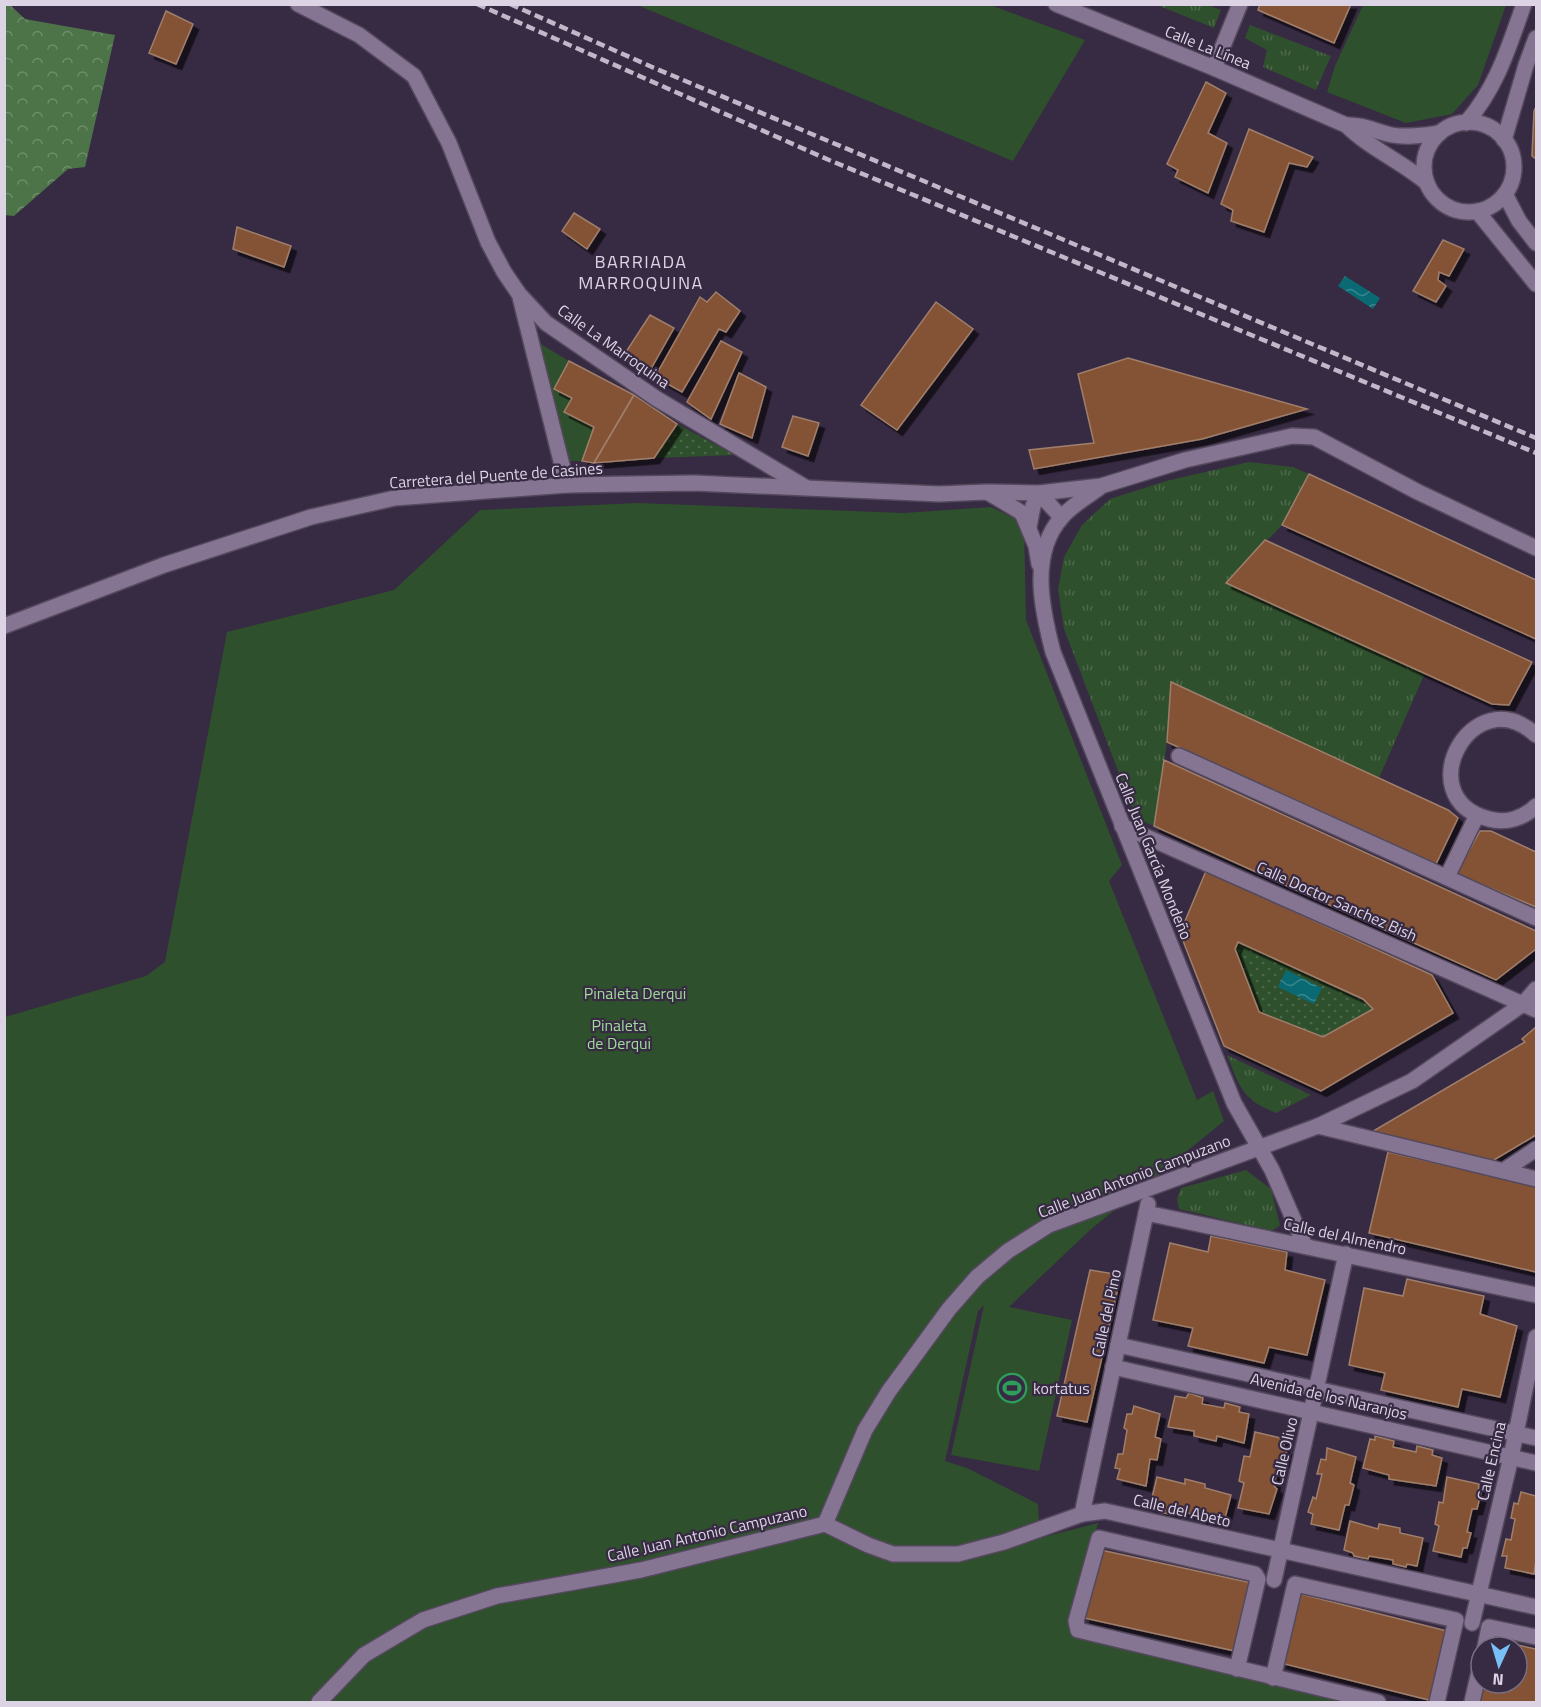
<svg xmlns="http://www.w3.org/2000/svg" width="1541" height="1707" font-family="'Titillium Web',sans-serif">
<defs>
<pattern id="grass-tufts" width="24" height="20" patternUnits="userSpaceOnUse" patternTransform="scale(1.5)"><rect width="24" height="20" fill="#2f502c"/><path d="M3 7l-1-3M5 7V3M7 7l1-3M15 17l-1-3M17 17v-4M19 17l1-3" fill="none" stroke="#4d684a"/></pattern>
<pattern id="forest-crowns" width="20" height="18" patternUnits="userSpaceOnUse" patternTransform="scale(1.5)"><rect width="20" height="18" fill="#4d7448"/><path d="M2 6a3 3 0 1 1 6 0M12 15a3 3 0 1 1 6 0" fill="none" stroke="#6e8d6b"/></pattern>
<pattern id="garden-dots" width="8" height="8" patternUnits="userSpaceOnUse" patternTransform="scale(1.5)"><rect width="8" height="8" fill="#2f502c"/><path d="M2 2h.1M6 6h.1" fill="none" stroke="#4d684a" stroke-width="1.8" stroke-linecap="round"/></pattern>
<pattern id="water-waves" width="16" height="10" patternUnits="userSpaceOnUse" patternTransform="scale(1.5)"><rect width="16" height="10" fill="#096a74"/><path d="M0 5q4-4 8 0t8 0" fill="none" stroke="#38858e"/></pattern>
<filter id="shadow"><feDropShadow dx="5.5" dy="5.5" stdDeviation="0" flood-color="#0009"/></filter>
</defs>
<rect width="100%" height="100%" fill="#372a43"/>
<g fill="url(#grass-tufts)">
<polygon points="1157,5 1208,5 1221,10 1214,28"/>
<polygon points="1250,25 1331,56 1316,90 1263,67 1267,50 1245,38"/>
<polygon points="1249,462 1293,467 1309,474 1282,525 1226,583 1425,673 1379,778 1171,682 1167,742 1154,826 1136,818 1064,629 1058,589 1064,557 1082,525 1110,499 1166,481"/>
<path d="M1227 1055 1311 1095 1276 1113C1242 1099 1240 1088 1227 1055Z"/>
<polygon points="1246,1170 1271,1189 1280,1225 1272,1231 1179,1209 1177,1199 1181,1188"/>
</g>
<polygon fill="url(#forest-crowns)" points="5,4 10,5 25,19 115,35 85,167 68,169 14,216 4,215"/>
<g fill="#2f502c">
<polygon points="637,5 990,5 1085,40 1013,161"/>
<polygon points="1363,5 1363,4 1506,5 1478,85 1452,114 1406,123 1327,92 1335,66"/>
<polygon points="539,343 569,361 554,389 572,398 564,412 594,427 582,461 570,461"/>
<polygon points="638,503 904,513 991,507 1024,523 1026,620 1122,865 1109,881 1197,1100 1213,1091 1224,1121 1090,1230 1009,1307 1072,1320 1039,1471 951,1455 984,1305 978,1311 945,1461 967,1468 1038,1504 1040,1538 1098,1523 1072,1625 1387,1702 5,1702 5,1017 146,976 165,962 227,632 394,590 480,510"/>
</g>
<g fill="url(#garden-dots)">
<polygon points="677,424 735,455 654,458"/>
<polygon points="1238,942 1363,999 1373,1009 1323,1037 1259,1012 1235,949"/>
</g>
<g fill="url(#water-waves)">
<polygon points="1345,276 1380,298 1373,309 1338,286"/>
<polygon points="1286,970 1322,988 1314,1004 1278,987"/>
</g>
<g fill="#845234" stroke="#9f7f6c" stroke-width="1.5" fill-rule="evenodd" filter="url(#shadow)">
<polygon points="1260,4 1351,4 1334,43 1258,10"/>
<polygon points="166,11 193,24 176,64 149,53"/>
<polygon points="1206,82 1226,93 1208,133 1227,143 1208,193 1175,177 1178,170 1167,164"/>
<polygon points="1536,107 1536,159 1532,156 1534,111"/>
<polygon points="1249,129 1313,157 1307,167 1289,163 1264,232 1231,221 1233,210 1221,204"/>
<polygon points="574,213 600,229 587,249 562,231"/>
<polygon points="237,227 291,246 284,267 233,249"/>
<polygon points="1443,240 1464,249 1449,276 1439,272 1438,280 1446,286 1436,302 1413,291"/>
<polygon points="716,292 740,311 726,332 719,329 682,392 655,377 700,297 707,302"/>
<polygon points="936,302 973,329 897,430 861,405"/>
<polygon points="650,315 674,328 648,374 622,358"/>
<polygon points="721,341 742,352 711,419 687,402"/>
<polygon points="1128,358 1307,409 1202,439 1034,469 1029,450 1094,443 1078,374"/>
<polygon points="569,361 634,395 594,463 582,461 594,427 564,412 572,398 554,389"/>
<polygon points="739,373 766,387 752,438 720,424"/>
<polygon points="634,395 677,424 654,458 594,463"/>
<polygon points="793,416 819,423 808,456 782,447"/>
<polygon points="1309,474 1536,580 1536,639 1282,525"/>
<polygon points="1265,540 1532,662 1509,705 1492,704 1226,583"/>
<polygon points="1171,682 1448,810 1458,818 1436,864 1167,742"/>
<polygon points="1164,760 1536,931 1536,949 1496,980 1154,826"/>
<polygon points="1480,831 1491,831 1536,852 1536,907 1456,874"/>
<path d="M1206 871 1432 975 1453 1013 1321 1091 1224 1046 1180 933ZM1238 942 1363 999 1373 1009 1323 1037 1259 1012 1235 949Z"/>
<polygon points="1536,1027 1536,1135 1489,1163 1370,1133 1525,1042 1522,1039"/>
<polygon points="1388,1152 1536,1186 1536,1272 1369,1233"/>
<polygon points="1211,1236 1287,1252 1285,1270 1325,1280 1307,1355 1269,1347 1264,1363 1188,1346 1193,1328 1153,1320 1170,1243 1208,1252"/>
<polygon points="1090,1270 1121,1275 1087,1422 1057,1416"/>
<polygon points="1407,1279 1484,1296 1480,1314 1517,1326 1500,1397 1462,1389 1458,1407 1381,1390 1385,1373 1349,1365 1364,1288 1403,1296"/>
<polygon points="1189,1393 1203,1398 1202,1404 1224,1408 1225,1403 1240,1407 1239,1412 1249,1414 1244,1443 1217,1436 1216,1441 1194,1436 1194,1431 1168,1427 1175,1396 1186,1398"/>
<polygon points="1134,1406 1160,1414 1155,1437 1161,1439 1157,1460 1150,1459 1146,1486 1117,1479 1120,1469 1115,1468 1118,1454 1123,1454 1127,1430 1124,1428 1127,1414 1132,1414"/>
<polygon points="1255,1432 1285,1439 1283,1450 1287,1450 1284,1462 1279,1460 1274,1486 1277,1489 1269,1514 1238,1508 1244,1483 1239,1481 1244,1456 1250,1457"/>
<polygon points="1375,1436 1394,1441 1393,1447 1416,1452 1417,1446 1433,1450 1432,1455 1442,1458 1436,1486 1389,1479 1389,1475 1363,1468 1370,1439 1375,1440"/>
<polygon points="1327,1448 1356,1457 1350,1483 1354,1485 1349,1505 1345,1505 1339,1530 1311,1524 1313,1514 1308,1512 1313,1497 1316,1499 1322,1474 1317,1474 1321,1459 1326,1460"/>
<polygon points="1157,1477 1185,1484 1185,1479 1205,1484 1205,1488 1231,1495 1224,1522 1199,1520 1200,1516 1175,1510 1175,1515 1159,1512 1161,1508 1150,1506"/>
<polygon points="1447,1477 1479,1484 1478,1492 1481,1493 1477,1509 1472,1509 1467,1532 1471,1533 1467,1548 1463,1548 1461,1557 1433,1551 1439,1526 1435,1524 1439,1502 1443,1503"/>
<polygon points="1521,1492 1536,1496 1536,1560 1534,1574 1505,1568 1507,1556 1502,1556 1506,1539 1511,1540 1515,1519 1511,1518 1514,1503 1518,1504"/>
<polygon points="1350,1521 1378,1529 1379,1524 1400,1528 1400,1533 1423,1538 1417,1566 1407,1564 1406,1567 1393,1564 1393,1560 1369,1556 1368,1559 1354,1556 1353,1553 1344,1550"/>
<polygon points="1101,1550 1252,1583 1235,1651 1084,1618"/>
<polygon points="1297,1593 1447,1631 1433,1701 1281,1663"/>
<polygon points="1494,1640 1536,1649 1536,1702 1478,1702 1483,1683 1517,1683 1517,1647 1492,1647"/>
</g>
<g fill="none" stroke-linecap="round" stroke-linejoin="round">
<g stroke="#54485d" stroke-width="18">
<g id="minor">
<polyline points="298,4 359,35 414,76 449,143 488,242 504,272 519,294 546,323 657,399 805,487"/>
<path d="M1056 4 1214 68 1346 125C1369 148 1401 161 1427 183"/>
<polyline points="1214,68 1240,4"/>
<circle cx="1469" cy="167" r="45"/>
<path d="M1466 123C1497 87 1508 49 1524 4"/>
<path d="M1346 125C1363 124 1376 132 1392 135 1408 138 1424 135 1440 133"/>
<polyline points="1504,140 1526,65 1536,38"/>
<polyline points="1505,194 1519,221 1536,243"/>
<polyline points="1477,211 1536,284"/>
<polyline points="520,297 567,485"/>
<path d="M1099 488C1087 497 1071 506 1062 517 1029 554 1042 610 1053 652L1234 1103 1272 1170 1305 1246"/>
<polyline points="989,493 1022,513 1036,546 1039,564"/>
<polyline points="1029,527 1033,506 1039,493 1061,517"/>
<polyline points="4,626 164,565 311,517 395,498 567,485 694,483 939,494 986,492 1039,493 1101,486 1185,460 1292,436 1314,437 1418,492 1536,548"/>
<path d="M1536 735C1473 677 1407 798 1489 819 1506 824 1524 818 1536 806"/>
<polyline points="1179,756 1536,918"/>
<polyline points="1122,826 1536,1010"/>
<polyline points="1447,877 1477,815"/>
<polyline points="1318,1126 1536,1179"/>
<polyline points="1503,1171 1536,1149"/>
<polyline points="1146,1213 1536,1295"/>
<polyline points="1118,1345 1536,1438"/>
<polyline points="1113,1367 1536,1463"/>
<polyline points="1082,1514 1148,1204"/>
<polyline points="825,1524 865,1430 889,1391 949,1309 977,1277 1008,1251 1049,1225 1318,1126 1412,1081 1523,1004 1536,989"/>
<polyline points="825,1524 868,1545 893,1554 958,1554 1004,1542 1082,1514 1105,1511 1536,1607"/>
<polyline points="1274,1580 1346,1254"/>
<polyline points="1472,1623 1511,1457 1536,1337"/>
<polyline points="1485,1647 1489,1627 1536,1637"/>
<polyline points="1237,1669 1258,1579 1255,1574 1099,1538 1076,1621 1078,1630 1378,1702"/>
<polyline points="1273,1678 1295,1584 1456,1620 1437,1702"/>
<polyline points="319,1702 364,1655 423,1620 497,1596 641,1570 825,1524"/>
<polyline points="1472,1702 1481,1663"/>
</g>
</g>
<use href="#minor" stroke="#857593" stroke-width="15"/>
<g stroke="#c0b7c9" stroke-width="4.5" stroke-dasharray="9 4.5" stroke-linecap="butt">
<polyline points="477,4 829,160 1536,453"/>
<polyline points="510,4 652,67 1536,438"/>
</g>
</g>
<defs>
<g id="stadium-ring" transform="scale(1.5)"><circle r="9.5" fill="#372a43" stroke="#2e9e5b" stroke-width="1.5"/><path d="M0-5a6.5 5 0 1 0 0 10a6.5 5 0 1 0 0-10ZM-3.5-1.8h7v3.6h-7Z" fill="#2e9e5b"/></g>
</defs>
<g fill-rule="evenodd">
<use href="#stadium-ring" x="1012" y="1388"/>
</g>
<g text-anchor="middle" stroke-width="4.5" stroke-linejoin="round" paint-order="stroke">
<g font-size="16" fill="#dcd3e4" stroke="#372a43">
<text transform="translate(1208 47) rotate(22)" y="6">Calle La Línea</text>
<text transform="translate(614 346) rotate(35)" y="6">Calle La Marroquina</text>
<text transform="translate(496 475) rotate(-4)" y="6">Carretera del Puente de Casines</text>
<text transform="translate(1154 856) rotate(68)" y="6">Calle Juan García Mondeño</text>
<text transform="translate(1337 901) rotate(24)" y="6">Calle Doctor Sanchez Bish</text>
<text transform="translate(1134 1176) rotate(-21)" y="6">Calle Juan Antonio Campuzano</text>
<text transform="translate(1345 1236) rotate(12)" y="6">Calle del Almendro</text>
<text transform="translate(1106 1313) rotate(-78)" y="6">Calle del Pino</text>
<text transform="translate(1329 1396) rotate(13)" y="6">Avenida de los Naranjos</text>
<text transform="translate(1284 1451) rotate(-77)" y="6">Calle Olivo</text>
<text transform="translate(1491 1461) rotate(-77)" y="6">Calle Encina</text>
<text transform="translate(1182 1510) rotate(13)" y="6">Calle del Abeto</text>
<text transform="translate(707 1533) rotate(-13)" y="6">Calle Juan Antonio Campuzano</text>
</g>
<g font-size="16" fill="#9fdb98" stroke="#372a43">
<text x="635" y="999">Pinaleta Derqui</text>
<text x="619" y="1031">Pinaleta<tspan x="619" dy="18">de Derqui</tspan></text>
</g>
<g font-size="16" fill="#dcd3e4" stroke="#372a43" text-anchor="start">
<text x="1033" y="1394">kortatus</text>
</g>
<g font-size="18" letter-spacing="1.5" fill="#dcd3e4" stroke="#372a43">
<text x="641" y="268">BARRIADA<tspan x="641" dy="21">MARROQUINA</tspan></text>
</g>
</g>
<rect width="1541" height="1707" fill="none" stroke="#dcd3e4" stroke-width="12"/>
<g transform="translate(1499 1665) rotate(184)"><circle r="28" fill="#372a43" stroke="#796e83" stroke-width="1.5"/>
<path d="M0-4.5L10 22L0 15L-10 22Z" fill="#78bff7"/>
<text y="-9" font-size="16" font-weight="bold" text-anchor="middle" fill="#dcd3e4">N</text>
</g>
</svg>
